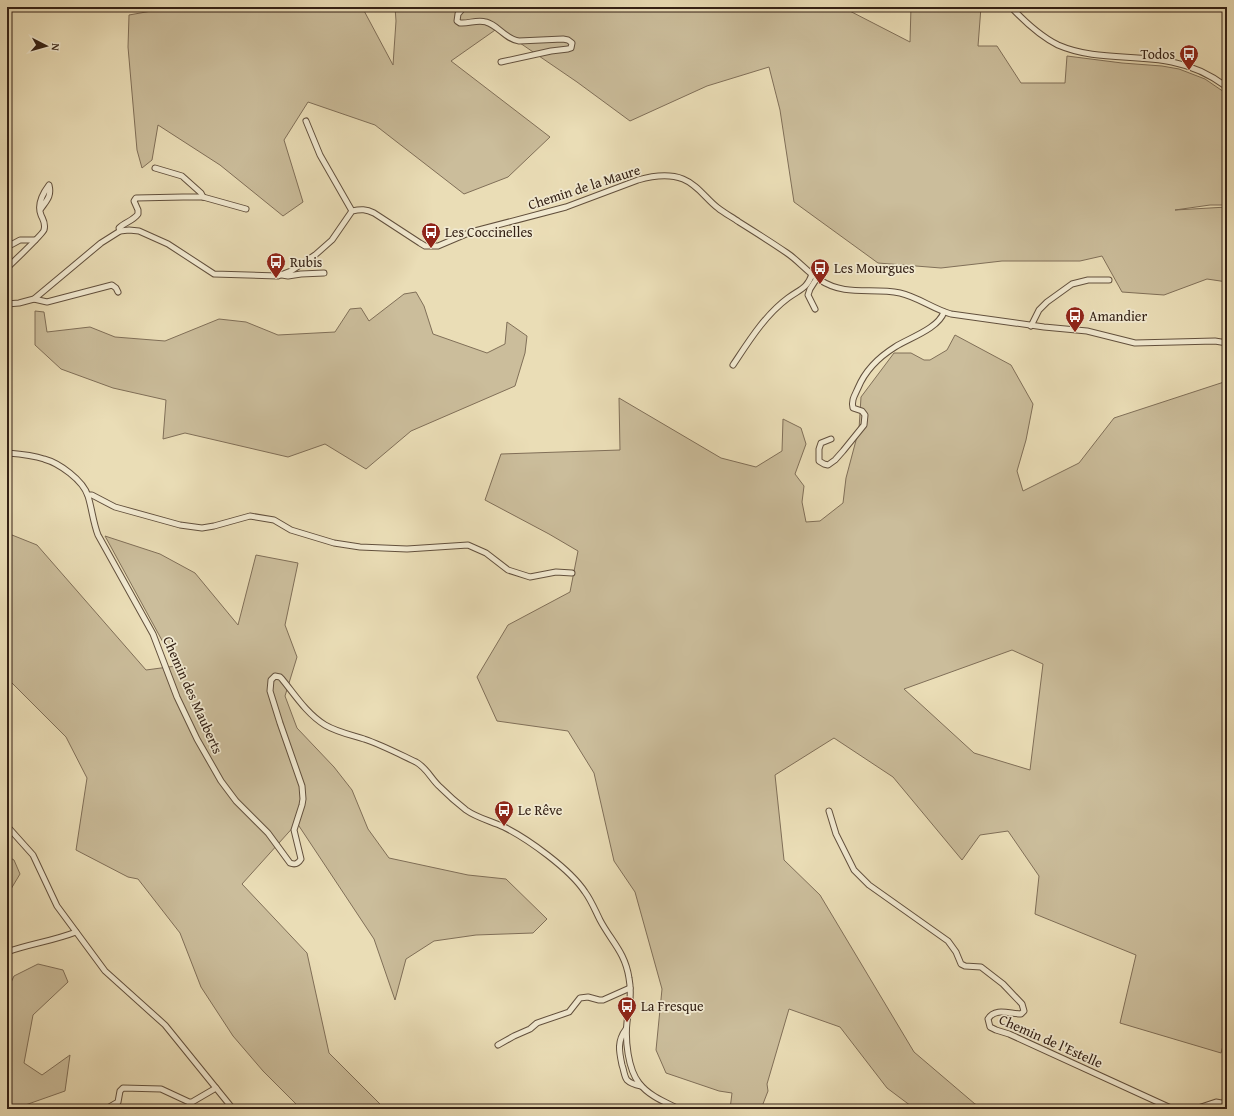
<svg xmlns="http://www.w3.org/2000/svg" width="1234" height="1116" font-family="'Gentium Book Plus',serif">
<rect width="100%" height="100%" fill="#eaddb6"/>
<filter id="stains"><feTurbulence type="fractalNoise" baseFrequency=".005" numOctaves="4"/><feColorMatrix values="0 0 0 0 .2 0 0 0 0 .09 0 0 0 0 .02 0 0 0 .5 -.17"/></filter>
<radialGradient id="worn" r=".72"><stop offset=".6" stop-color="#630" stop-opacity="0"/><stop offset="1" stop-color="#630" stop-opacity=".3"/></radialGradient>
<g fill="#cbbd9b" stroke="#806f58" fill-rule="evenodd">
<polygon points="174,7 362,7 393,65 396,21 395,7 842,7 910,42 911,7 981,7 978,46 997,46 1021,83 1065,83 1067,56 1122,63 1162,66 1179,69 1205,79 1227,94 1227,205 1210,205 1175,210 1227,207 1227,282 1207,279 1164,295 1122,292 1102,256 1080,261 1002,261 941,268 878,263 794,202 780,110 769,67 707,86 630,121 577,82 498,28 451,61 550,137 508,177 464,194 375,125 308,102 284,140 303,202 283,216 220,165 158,125 152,160 142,168 137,150 128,47 129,15"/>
<polygon points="416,292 424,306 433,334 487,353 505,344 507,322 527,336 525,353 515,386 411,431 366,469 325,444 288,457 185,433 163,439 166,400 113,388 61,369 35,345 35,311 44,312 47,332 90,327 115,337 165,341 219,319 246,322 278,335 335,332 350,309 361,308 369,321 404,294"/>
<path d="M955 335 1011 365 1033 404 1026 440 1017 471 1023 491 1079 463 1114 418 1227 381V1031L1221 1053 1120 1023 1136 955 1035 914 1039 876 1008 831 980 835 962 860 893 777 834 738 775 775 784 860 820 895 914 1052 975 1104 987 1109H915L887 1088 840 1027 789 1009 767 1084 768 1091 761 1109H730L732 1093 719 1091 666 1073 656 1050 662 989 635 892 614 861 594 773 568 731 497 721 477 677 508 625 570 592 578 551 549 534 485 500 501 454 620 450 619 398 721 458 756 467 782 451 783 419 801 428 806 444 795 474 804 486 802 502 806 522 820 521 843 503 846 478 859 429 861 397 894 353H911L924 360H930L947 350ZM1012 650 1043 664 1030 770 974 753 904 689Z"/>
<polygon points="7,533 37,545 146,670 176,666 105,536 160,554 195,573 238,625 256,555 298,563 285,625 297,657 285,696 297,728 334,767 352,790 368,829 389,858 468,875 506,879 547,919 533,933 476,935 434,941 406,959 395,1000 374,939 297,823 242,884 307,953 329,1053 385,1109 301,1109 263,1071 233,1036 201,987 180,933 138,879 128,877 76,850 87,778 66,737 10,681 7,681"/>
<polygon points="7,856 14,860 20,874 8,894"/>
<polygon points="38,964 63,970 68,982 33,1015 24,1063 42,1075 70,1055 65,1091 14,1109 7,1109 7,991 14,976"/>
</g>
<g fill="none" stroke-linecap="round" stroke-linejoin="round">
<g stroke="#62503d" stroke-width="7">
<g id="street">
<path d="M464 7 458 14 457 21 460 23C469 24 477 19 486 22 498 25 505 39 519 41L563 39 568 40 572 43 571 48 568 49 551 51 501 62"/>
<path d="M1011 7C1025 22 1040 36 1058 45 1095 61 1134 54 1172 62 1192 66 1211 75 1227 87"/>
<polyline points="306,121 320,155 352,211"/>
<polyline points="155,168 182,176 201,193 203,197"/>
<path d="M120 231 119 228C125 222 133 221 138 214V210L134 201 136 198 183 197H203L246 209"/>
<polyline points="7,247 20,240 35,240"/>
<path d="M7 268C13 262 43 234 44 230 46 223 43 220 41 215 37 205 43 193 49 185 52 197 46 201 40 210"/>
<polyline points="282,275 288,276 301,274 324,273"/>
<polyline points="34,299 47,302 112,285 116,288 118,292"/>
<path d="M7 304 19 303 34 299 101 243 120 231 129 230 139 231 168 244 214 274 278 276 291 271 315 255 332 240 352 211C361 209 366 209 374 213L420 243 425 246H438L471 232 566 207 638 180C652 176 670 174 683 179 698 185 706 199 718 208 724 213 732 217 739 222 755 232 771 242 787 253 799 261 808 273 820 280 846 297 872 287 900 293 918 297 933 309 951 314L1044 327 1087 331 1135 343 1215 341 1227 343"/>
<polyline points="815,309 808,295 810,289 817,278"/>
<polyline points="1031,326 1039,310 1047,302 1072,284 1088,280 1109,280"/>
<path d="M733 365C749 341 765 315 788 298 800 289 807 289 812 274"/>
<path d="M831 439 821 443 819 449V461L824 464 828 465 835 460 843 451 864 425 865 415 862 411 853 408C851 400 855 395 858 388 865 371 879 357 895 347 909 338 938 329 944 312"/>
<path d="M7 453C19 454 32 455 44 459 59 463 83 480 88 496 92 509 93 522 98 535L153 634 177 697 197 739 221 781 236 801 268 833 290 863C295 865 298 864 301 859L294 830 302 805 303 799 302 786 280 723 270 691 271 680 275 676 280 677 282 679C295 695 307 714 325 725 337 732 351 735 364 739 382 745 399 754 416 762 427 768 431 779 440 787 448 795 457 803 466 810 477 818 491 821 504 827 528 839 570 869 585 892 591 900 595 910 600 920 611 941 625 952 629 978 632 994 629 1007 627 1022 625 1040 628 1069 639 1083 649 1096 665 1102 679 1109"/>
<polyline points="88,495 92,495 115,507 180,525 202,528 214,526 250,516 274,520 291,530 334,543 360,547 407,549 468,545 486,553 508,570 530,577 556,572 572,573"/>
<path d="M829 811 836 834 854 870 869 885 948 941 956 952 961 964 965 966 981 967 1003 984 1022 1004 1024 1011 1021 1014C1010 1014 995 1007 988 1019L990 1027 996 1030 1009 1034 1173 1109"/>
<polyline points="7,826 33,855 57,906 105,971 165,1025 233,1109"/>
<path d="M7 952C29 944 53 941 76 932"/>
<path d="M626 1029C617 1041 619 1051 622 1065 624 1070 624 1076 627 1080 631 1084 636 1085 641 1086"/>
<polyline points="498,1045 514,1036 530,1029 537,1023 569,1012 580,998 588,997 599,1000 603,1000 630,988"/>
<polyline points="106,1109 118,1102 120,1091 123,1088 161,1089 189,1102 192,1102 216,1088"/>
<polyline points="1195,1109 1216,1102 1227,1104"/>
</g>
</g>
<use href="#street" stroke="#f1e9d0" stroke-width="5"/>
</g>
<defs>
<g id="bus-pin" transform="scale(1)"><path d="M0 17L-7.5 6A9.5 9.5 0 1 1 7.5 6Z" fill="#8f2418" stroke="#f1e9d0"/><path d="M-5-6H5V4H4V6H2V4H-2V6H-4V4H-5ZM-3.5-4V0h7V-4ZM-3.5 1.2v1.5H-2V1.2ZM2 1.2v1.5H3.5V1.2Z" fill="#fff"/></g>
</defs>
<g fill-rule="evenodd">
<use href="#bus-pin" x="1189" y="54"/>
<use href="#bus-pin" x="431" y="232"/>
<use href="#bus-pin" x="276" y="262"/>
<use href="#bus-pin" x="820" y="268"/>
<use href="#bus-pin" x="1075" y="316"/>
<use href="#bus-pin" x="504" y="810"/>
<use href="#bus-pin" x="627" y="1006"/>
</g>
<g text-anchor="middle" stroke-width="3.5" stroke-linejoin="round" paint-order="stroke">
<g font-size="14" fill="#342115" stroke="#f1e9d0" text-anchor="start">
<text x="1175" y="59" text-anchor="end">Todos</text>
<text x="445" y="237">Les Coccinelles</text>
<text x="290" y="267">Rubis</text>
<text x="834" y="273">Les Mourgues</text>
<text x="1089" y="321">Amandier</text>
<text x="518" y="815">Le Rêve</text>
<text x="641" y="1011">La Fresque</text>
</g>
<g font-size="14" fill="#342115" stroke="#f1e9d0">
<text transform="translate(584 187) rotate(-18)" y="5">Chemin de la Maure</text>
<text transform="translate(193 695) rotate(66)" y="5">Chemin des Mauberts</text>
<text transform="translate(1051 1041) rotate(24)" y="5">Chemin de l'Estelle</text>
</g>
</g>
<rect width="1234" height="1116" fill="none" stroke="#eaddb6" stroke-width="24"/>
<rect x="8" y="8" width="1218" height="1100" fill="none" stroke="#342115" stroke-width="2"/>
<rect x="12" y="12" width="1210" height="1092" fill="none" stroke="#342115"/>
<g transform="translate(46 46) rotate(96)" stroke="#f1e9d0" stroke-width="3" paint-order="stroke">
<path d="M0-3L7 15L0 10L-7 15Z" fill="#342115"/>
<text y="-6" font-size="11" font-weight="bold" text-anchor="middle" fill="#342115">N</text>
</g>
<rect width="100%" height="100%" filter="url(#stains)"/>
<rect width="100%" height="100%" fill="url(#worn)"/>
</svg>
